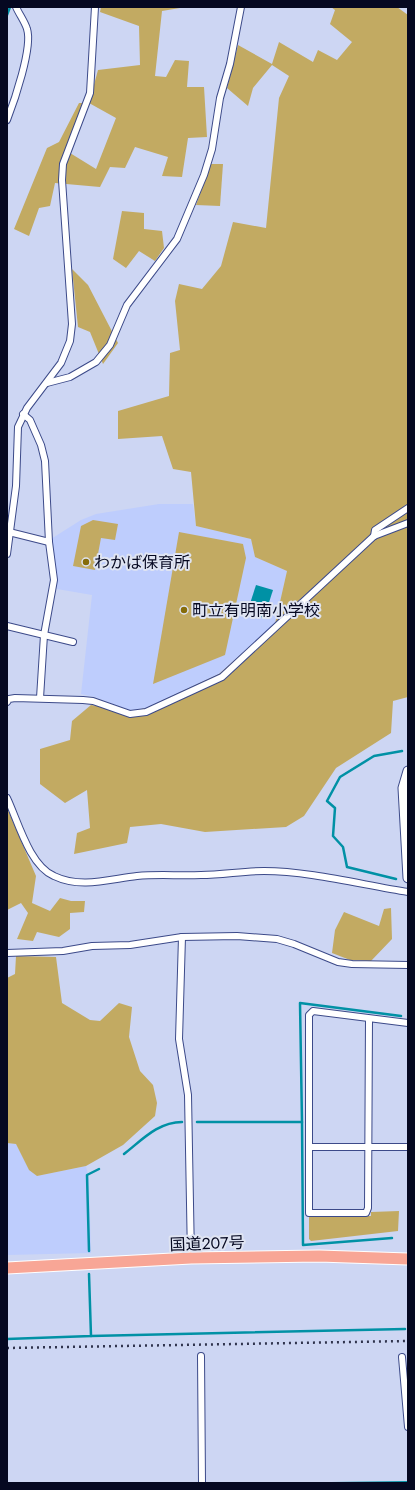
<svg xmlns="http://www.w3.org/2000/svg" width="415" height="1490" font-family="Jost,'Noto Sans JP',sans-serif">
<rect width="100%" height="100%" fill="#cdd6f3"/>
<g fill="#becdfd">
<polygon points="159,504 193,504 196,526 251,539 255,557 287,571 275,624 219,674 146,708 131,711 95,697 81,694 92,595 57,589 51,539 81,520 96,514"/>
<polygon points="7,1143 16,1144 29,1169 37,1176 86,1166 89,1179 91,1253 7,1255"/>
</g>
<g fill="#c2aa62" fill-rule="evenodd">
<path d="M101 7H186L162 11 155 76 166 77 175 60 189 61 187 87H204L207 137 188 138 182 177 162 176 168 157 135 147 125 168 110 167 100 187 55 183 50 206 39 208 29 236 14 229 47 148 59 142 79 103H89L98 70 140 65 139 26 100 12ZM89 103 116 118 96 169 70 153Z"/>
<polygon points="331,7 397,7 408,15 408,697 393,701 391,733 336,768 304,816 286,827 205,832 161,824 130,827 127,843 74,854 77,833 90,828 87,790 65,803 40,784 40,749 70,740 72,721 91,705 131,711 146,708 219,674 275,624 287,571 255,557 251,539 196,526 191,472 173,469 162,436 118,439 118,411 169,396 170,353 180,350 175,301 179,284 202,289 221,266 233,222 266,228 279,98 289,76 272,65 253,88 248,106 227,88 238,45 272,64 279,42 313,62 318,50 337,60 352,42 330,24 335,10"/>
<polygon points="211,164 223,164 220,206 196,205"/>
<polygon points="122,211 144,213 144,229 162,231 164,248 155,261 139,251 126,268 113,259"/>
<polygon points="72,269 88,285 118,343 103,364 90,332 78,327"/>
<polygon points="93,520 118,524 115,540 101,538 95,570 73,566 81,526"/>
<polygon points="179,532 243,544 246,558 225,655 153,684"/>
<polygon points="7,808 36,876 32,903 50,911 60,898 71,901 85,901 84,912 70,913 70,929 59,937 37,932 33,941 17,939 28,913 21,903 7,910"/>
<polygon points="391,908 392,939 371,961 350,960 332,953 335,930 344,912 379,926 384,909"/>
<polygon points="16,956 56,957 62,1003 90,1020 100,1021 119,1003 132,1007 129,1037 140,1071 153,1085 157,1103 155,1116 123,1145 86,1166 37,1176 29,1170 16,1144 7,1143 7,978 15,974"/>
<polygon points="399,1211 398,1231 311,1241 309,1239 309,1217 371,1216 371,1212"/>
</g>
<g fill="#0091a5">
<polygon points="256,585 273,590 264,618 247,613"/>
<polygon points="408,1481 408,1483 255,1483"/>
</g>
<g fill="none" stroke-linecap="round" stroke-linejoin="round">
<g stroke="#0091a5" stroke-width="2.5">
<polyline points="7,15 10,7"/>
<polyline points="396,879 347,867 343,847 333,836 335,808 327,801 340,777 374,756 402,751"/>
<polyline points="197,1122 302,1122 300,1003 401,1016"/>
<polyline points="302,1122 303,1245 392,1238"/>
<path d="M124 1154C142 1140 158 1122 182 1122"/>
<polyline points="89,1251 87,1175 99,1169"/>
<polyline points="91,1336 405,1329"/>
<polyline points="7,1339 91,1336 89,1274"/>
</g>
<g stroke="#3c4a89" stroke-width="8">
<g id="street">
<path d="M7 120C14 102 33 47 27 29 25 22 19 14 16 7"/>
<polyline points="47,383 70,377 96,362 110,345 127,305 177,239 204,175 212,149 220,98 230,64 241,7"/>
<polyline points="23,414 30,420 41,445 45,461 49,542 54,580 44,635 40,698"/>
<polyline points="9,532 49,542"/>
<polyline points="374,536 375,530 408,508"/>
<polyline points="7,554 16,486 18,427 27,408 61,363 70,341 72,324 62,180 63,164 90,93 95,7"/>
<polyline points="7,626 73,642"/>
<polyline points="7,702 9,699 15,698 83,700 93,701 130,714 146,712 222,677 374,536 408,523"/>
<path d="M7 798C18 821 29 865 54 876 81 889 110 879 137 876 158 874 180 876 201 875 222 875 243 871 264 871 309 871 363 885 408 892"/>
<polyline points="182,937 179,1039 188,1095 191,1258"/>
<polyline points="7,953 63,951 92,946 130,945 182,937 237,936 277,939 294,944 338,962 352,964 408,965"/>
<polyline points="369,1019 368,1208 366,1213 309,1213 309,1015 313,1011 408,1023"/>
<polyline points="309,1147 408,1147"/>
<polyline points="201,1356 202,1483"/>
<polyline points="402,1357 408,1427"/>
</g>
</g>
<g stroke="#3c4a89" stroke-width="11">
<polyline id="secondary" points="408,771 403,788 408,878"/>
</g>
<g stroke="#fff" stroke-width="13">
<polyline id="highway" points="7,1268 191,1258 319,1256 408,1259"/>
</g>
<use href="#street" stroke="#fff" stroke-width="6"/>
<use href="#secondary" stroke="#fff" stroke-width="9"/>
<use href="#highway" stroke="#f8a696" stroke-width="11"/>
<polyline stroke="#2f334d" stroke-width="2.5" stroke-dasharray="2 4" stroke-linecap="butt" points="7,1348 408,1341"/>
</g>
<g fill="#866c0a" stroke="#dfe4f2" stroke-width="1.5">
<circle cx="86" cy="562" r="4"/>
<circle cx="184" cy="610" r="4"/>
</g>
<g text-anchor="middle" stroke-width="4" stroke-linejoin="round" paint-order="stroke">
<g font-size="16" fill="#050821" stroke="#dfe4f2" text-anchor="start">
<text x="94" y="568">わかば保育所</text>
<text x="192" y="616">町立有明南小学校</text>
</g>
<g font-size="16" fill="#050821" stroke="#dfe4f2">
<text transform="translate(207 1243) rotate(-2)" y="6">国道207号</text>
</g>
</g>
<rect width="415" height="1490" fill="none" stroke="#050821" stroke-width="16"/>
</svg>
